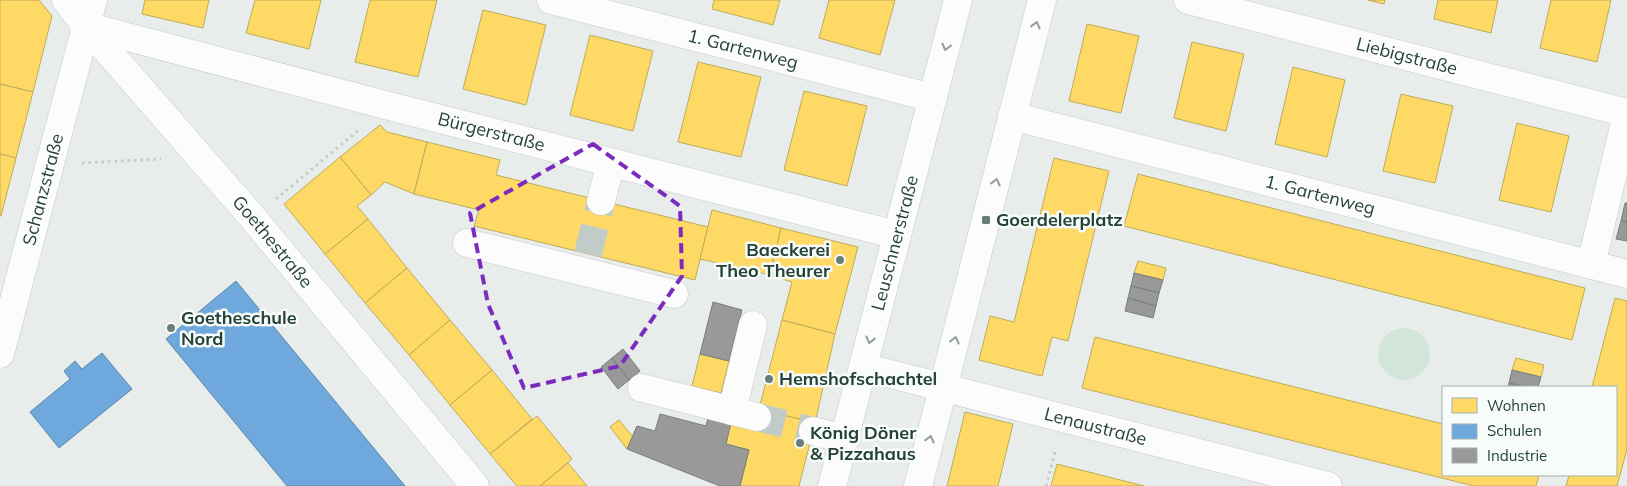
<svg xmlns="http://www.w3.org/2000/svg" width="1627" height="486" font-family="Mulish,sans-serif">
<rect width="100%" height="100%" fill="#e8edeb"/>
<circle fill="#d1e6d8" cx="1404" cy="354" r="26"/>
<g fill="#ffd966" stroke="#bdac59">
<polygon points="0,0 39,0 52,16 33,92 0,84"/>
<polygon points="145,0 209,0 203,28 142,14"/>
<polygon points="255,0 321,0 309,49 246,33"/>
<polygon points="370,0 437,0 418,77 355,62"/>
<polygon points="714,0 780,0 773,25 712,9"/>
<polygon points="829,0 895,0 880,55 819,38"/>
<polygon points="1368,0 1385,0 1384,4"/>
<polygon points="1438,0 1498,0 1491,33 1434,19"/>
<polygon points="1551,0 1611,0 1597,62 1540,48"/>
<polygon points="483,10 546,25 526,105 463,89"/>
<polygon points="1087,24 1139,36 1121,113 1069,101"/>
<polygon points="590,35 653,51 633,131 570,115"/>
<polygon points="1192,42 1244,54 1226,131 1174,118"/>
<polygon points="698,62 761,77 741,157 678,142"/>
<polygon points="1293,67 1345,80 1327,157 1275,144"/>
<polygon points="0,84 33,92 16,158 0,154"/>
<polygon points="804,91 867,106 847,186 784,170"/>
<polygon points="1401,94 1453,106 1435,183 1383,171"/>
<polygon points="1517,123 1569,136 1551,212 1499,200"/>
<polygon points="380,125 387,132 427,142 414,194 385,182 371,195 340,157"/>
<polygon points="427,142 500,160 496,175 708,227 695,280 474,226 479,210 414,194"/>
<polygon points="0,154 16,158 1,216 0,216"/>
<polygon points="340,157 371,195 357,206 368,219 325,254 284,204"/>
<polygon points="1054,158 1109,171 1068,341 1052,337 1042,376 979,360 990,316 1014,322"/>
<polygon points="1138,174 1585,288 1572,340 1124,226"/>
<polygon points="712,210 781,228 770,275 700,259"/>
<polygon points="368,219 407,268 365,303 325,254"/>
<polygon points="781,228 858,247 835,334 782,320 792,282 770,275"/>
<polygon points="1138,261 1166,268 1163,280 1134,273"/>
<polygon points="407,268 450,320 409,355 365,303"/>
<polygon points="1615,298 1627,301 1627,449 1617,486 1566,486 1569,475 1616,475 1616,387 1592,387"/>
<polygon points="450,320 492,370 450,405 409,355"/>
<polygon points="782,320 835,334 815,423 759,409"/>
<polygon points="1095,337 1443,424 1443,475 1539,475 1536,486 1474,486 1082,388"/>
<polygon points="700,354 729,361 721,393 692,386"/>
<polygon points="1516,358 1544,365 1541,377 1512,370"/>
<polygon points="492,370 532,419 490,454 450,405"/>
<polygon points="759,409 815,423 799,486 740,486 749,450 726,444 732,418"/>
<polygon points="965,412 1013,424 998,486 947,486"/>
<polygon points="537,416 572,459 540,486 517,486 490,454"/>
<polygon points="619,420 633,437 627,449 610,427"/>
<polygon points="568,463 587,486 540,486"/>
<polygon points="1057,464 1144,486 1051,486"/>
</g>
<g fill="#6fa8dc" stroke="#5889ab">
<polygon points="236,281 405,486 287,486 166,339"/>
<polygon points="102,353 132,389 59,448 30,412 70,379 64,371 75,361 82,369"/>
</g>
<g fill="#999" stroke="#767f7c">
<polygon points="1625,203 1627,203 1627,222 1621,221"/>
<polygon points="1621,221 1627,222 1627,241 1616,239"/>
<polygon points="1134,273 1163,280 1159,293 1131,286"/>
<polygon points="1131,286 1159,293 1156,306 1128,298"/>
<polygon points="1128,298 1156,306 1153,318 1125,311"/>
<polygon points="713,302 742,310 729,361 700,354"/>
<polygon points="623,349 640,371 629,380 612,358"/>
<polygon points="612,358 629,380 618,389 601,367"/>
<polygon points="1512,370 1541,377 1538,387 1526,387 1509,383"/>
<polygon points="1509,383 1526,387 1508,387"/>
<polygon points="709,413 732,418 726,444 749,450 740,486 720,486 627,449 637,426 655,431 660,414 706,426"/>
</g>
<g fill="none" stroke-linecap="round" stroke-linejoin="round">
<g stroke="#c1cbc8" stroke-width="28" stroke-dasharray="28 14" stroke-linecap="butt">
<polyline points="588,254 601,201"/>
<polyline points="757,417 813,431"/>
</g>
<g stroke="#c5cac8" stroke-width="29">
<g id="minor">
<path id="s1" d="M66 0 86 26 253 218 475 486"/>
<path id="s2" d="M551 0 933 98"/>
<path id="s3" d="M1188 0 1627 113"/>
<path id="s4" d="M86 26 389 106 897 235"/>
<path id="s5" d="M1012 116 1627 274"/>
<polyline points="601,201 611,162"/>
<polyline points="467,243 674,294"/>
<polyline points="1591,265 1627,114"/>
<path id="s6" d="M0 354 93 0"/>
<path id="s7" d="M863 367 1328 486"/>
<polyline points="642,388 757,417"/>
<polyline points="732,411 753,325"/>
<polyline points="813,431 845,439"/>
<path id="s8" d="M832 486 958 0"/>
<polyline points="918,486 1042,0"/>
</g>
</g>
<g stroke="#c3ccca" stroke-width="3" stroke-dasharray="2.5 4" stroke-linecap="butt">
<polyline points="82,163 161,159"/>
<polyline points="276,199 360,129"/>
<polyline points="1046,486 1056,448"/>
</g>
<use href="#minor" stroke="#fcfcfc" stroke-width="28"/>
</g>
<defs><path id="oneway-chevron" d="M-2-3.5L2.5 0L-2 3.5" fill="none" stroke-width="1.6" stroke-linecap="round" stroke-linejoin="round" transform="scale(1.25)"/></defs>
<g stroke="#909f9b">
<use href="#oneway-chevron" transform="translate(1036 25) rotate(-76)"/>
<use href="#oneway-chevron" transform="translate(946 47) rotate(104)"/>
<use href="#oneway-chevron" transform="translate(996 182) rotate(-76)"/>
<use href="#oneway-chevron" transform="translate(870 340) rotate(104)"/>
<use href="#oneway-chevron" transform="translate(955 340) rotate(-76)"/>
<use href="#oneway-chevron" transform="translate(930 439) rotate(-76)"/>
</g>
<path fill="none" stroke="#7b2cbf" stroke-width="4" stroke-dasharray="10 6" stroke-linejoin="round" d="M593 144 680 206 682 276 620 366 524 388 488 304 470 213Z"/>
<g fill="#697e78" stroke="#f7fbf9" stroke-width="2">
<rect x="981" y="215" width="10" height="10" rx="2.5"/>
<circle cx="840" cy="260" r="5"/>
<circle cx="171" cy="328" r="5"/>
<circle cx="769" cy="379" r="5"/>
<circle cx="800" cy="443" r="5"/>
</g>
<g text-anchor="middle" stroke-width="5" stroke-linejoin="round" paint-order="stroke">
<g font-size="18" fill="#24423a" stroke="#f7fbf9">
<text dy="6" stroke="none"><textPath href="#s2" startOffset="198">1. Gartenweg</textPath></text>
<text dy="6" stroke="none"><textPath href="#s3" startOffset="226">Liebigstraße</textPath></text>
<text dy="6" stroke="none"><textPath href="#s4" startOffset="419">Bürgerstraße</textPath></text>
<text dy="6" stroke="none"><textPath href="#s6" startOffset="170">Schanzstraße</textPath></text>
<text dy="6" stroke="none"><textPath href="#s5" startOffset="318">1. Gartenweg</textPath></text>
<text dy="6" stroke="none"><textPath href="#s1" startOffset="318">Goethestraße</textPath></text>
<text dy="6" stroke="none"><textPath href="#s8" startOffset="251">Leuschnerstraße</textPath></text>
<text dy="6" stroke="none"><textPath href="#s7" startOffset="240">Lenaustraße</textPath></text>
</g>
<g font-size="18" font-weight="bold" fill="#24423a" stroke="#f7fbf9" text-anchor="start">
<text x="996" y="226">Goerdelerplatz</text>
<text x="830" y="256" text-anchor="end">Baeckerei<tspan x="830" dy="21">Theo Theurer</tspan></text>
<text x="181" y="324">Goetheschule<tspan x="181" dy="21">Nord</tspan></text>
<text x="779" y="385">Hemshofschachtel</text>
<text x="810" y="439">König Döner<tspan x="810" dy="21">&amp; Pizzahaus</tspan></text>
</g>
</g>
<rect x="1442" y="386" width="175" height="90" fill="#f7fbf9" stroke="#a3b1ad"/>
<rect x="1452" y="398" width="25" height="15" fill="#ffd966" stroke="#a3b1ad"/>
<text x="1487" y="411" font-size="15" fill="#24423a">Wohnen</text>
<rect x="1452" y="424" width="25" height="15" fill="#6fa8dc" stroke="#a3b1ad"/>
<text x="1487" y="436" font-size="15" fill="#24423a">Schulen</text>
<rect x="1452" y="448" width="25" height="15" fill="#999999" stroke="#a3b1ad"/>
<text x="1487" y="461" font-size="15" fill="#24423a">Industrie</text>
</svg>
